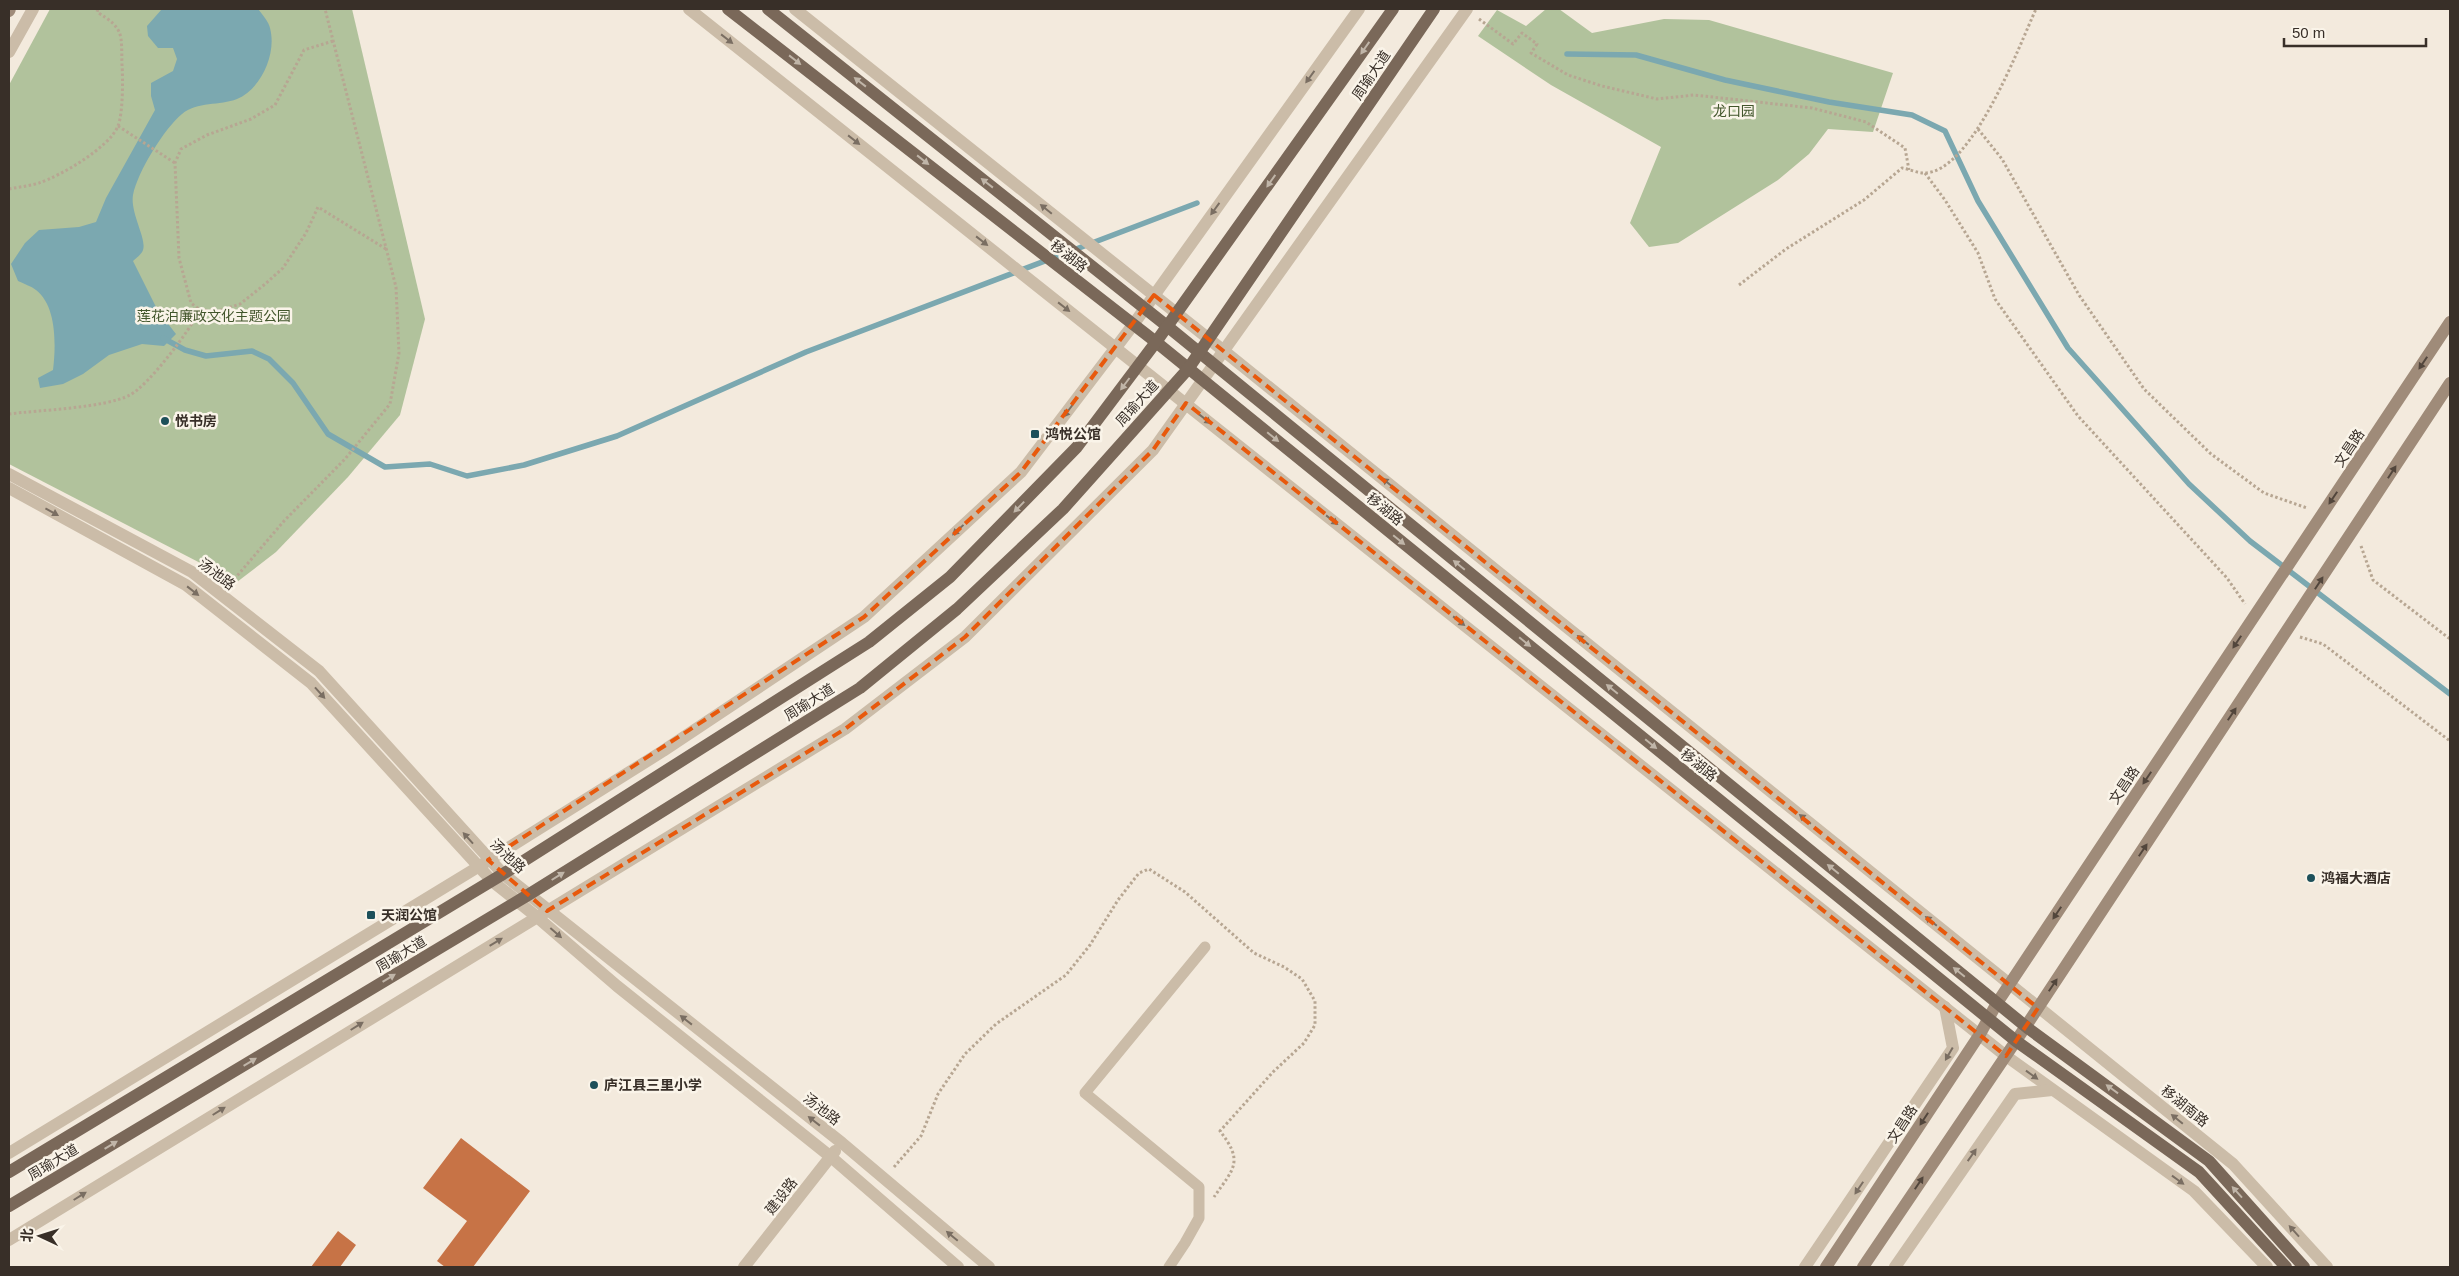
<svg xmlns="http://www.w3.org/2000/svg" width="2459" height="1276" font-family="Arial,'Noto Sans SC',sans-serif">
<rect width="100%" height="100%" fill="#f3eadd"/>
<g fill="#b1c29c">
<polygon points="50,9 352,9 425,319 400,415 348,477 276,552 237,582 9,464 9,85"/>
<polygon points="1546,9 1559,9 1592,33 1664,19 1709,20 1893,73 1873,132 1828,129 1809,154 1778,180 1678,243 1649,247 1630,223 1661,147 1551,85 1478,36 1497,10 1526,26"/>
</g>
<path fill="#7ba8b0" d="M162 9H258C262 14 269 22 270 28 277 54 261 89 237 99 220 106 197 101 182 114 164 129 138 171 133 195 130 213 147 239 143 250 142 254 136 258 133 261L158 311 176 334 164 346 142 344 109 355 83 374 63 384 40 388 38 378 53 370C56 346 57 306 36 290 31 286 24 284 18 281L11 264 25 243 39 230 79 227 96 222 106 198 155 110 151 96V83L173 71 177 59 173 48H158L148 36 147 26Z"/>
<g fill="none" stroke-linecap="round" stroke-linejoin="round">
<g stroke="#7ba8b0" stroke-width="5.5">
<polyline points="1567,54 1636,55 1725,80 1829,102 1912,115 1945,131 1978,201 2068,348 2189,484 2250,541 2450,694"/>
<polyline points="163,338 185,350 206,356 252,351 269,359 293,383 328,434 385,467 430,464 467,476 524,465 617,436 806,352 1197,203"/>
</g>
</g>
<g fill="#c77346">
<polygon points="461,1138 530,1191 473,1267 445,1267 437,1261 467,1221 423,1188"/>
<polygon points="338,1231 356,1245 340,1267 311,1267"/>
</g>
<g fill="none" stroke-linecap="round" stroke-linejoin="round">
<g stroke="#b7a692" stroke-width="3" stroke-dasharray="2.5 2.5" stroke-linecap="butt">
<polyline points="1479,19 1513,44 1522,33 1537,44 1531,53 1568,75 1602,86 1657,99 1694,95 1812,108 1866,122 1905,148 1909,170"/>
<polyline points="333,41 304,50 275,105 251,119 207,135 181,149 175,163 179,258 191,303 200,310 218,311 240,304 264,285 283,268 306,233 318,207 386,249"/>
<polyline points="118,126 175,163"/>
<polyline points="1978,129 2002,159 2079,295 2144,389 2211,454 2264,493 2307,508"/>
<polyline points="1925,173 1945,200 1978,253 1995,299 2078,416 2227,578 2245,604"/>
<path d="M9 189C19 187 29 186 39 183 60 176 109 148 118 126 123 114 123 78 122 65 121 34 125 29 97 12L98 9"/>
<path d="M1739 285 1786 249 1864 200 1902 168C1909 169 1917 173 1924 173 1972 173 2019 46 2036 9"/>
<path d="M9 414C39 410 105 408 130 395 149 385 190 330 200 310"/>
<polyline points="2361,546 2373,580 2450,639"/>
<polyline points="231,583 284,521 345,459 390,404 399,353 396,287 325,9"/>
<polyline points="2300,637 2323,644 2450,741"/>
<path d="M894 1167 921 1136 938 1094 965 1054 996 1024 1066 975 1090 945 1118 900 1139 873 1149 869 1185 892 1254 953 1284 967 1302 979 1315 1001V1025L1304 1043 1273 1072 1220 1131C1244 1162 1234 1168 1214 1197"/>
</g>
<polyline stroke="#cbbca8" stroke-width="11" points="1169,1267 1185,1243 1199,1218 1199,1187 1085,1093 1205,947"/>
<g stroke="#cbbca8" stroke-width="12">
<polyline points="689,9 2006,1056 2194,1191 2267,1267"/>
<polyline points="795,9 1224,351 2233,1164 2327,1267"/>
<polyline points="9,52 33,9"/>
<polyline points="9,1153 478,867 663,751 864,617 1021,472 1133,325 1359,9"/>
<polyline points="9,1240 845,729 965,637 1153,450 1467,9"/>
<polyline points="1805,1267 1953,1048 1945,1007"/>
<polyline points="1895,1267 2015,1094 2052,1090"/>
</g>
<g stroke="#cbbca8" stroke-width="12">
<polyline points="9,474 192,572 319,671 503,874 842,1143 989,1267"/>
<polyline points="9,488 186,585 311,683 492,881 537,917 617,986 831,1157 958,1267"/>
<polyline points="744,1267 835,1151"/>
</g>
<g stroke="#9f8b79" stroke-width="12">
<polyline points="9,11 10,9"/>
<polyline points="1826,1267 1980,1034 1997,1003 2450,322"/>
<polyline points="1863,1267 2026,1026 2450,383"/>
</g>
<g stroke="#7a6859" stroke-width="12">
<polyline points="728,9 1156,342 2016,1041 2199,1172 2286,1267"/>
<polyline points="768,9 1167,326 2029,1029 2209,1161 2304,1267"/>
<polyline points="9,1172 503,874 869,642 950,577 1077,447 1156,342 1393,9"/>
<polyline points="9,1206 528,895 860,688 957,609 1063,509 1188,369 1434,9"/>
</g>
</g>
<defs><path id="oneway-solid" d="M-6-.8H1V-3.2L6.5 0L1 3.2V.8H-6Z" transform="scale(1.25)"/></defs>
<g fill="#7a6e62">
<use href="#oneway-solid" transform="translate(727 39) rotate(38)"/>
<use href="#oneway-solid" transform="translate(1310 77) rotate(126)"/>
<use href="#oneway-solid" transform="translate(854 140) rotate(38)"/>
<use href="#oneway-solid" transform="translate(1046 209) rotate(-141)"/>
<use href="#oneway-solid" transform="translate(1215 209) rotate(126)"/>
<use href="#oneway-solid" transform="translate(982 241) rotate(38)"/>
<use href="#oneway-solid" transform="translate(1064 307) rotate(38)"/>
<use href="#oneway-solid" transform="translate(1068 411) rotate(127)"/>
<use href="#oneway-solid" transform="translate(1205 419) rotate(38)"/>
<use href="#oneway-solid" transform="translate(1388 483) rotate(-141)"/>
<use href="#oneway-solid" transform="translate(52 512) rotate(29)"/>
<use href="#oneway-solid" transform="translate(1332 520) rotate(38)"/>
<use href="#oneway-solid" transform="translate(958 530) rotate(137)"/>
<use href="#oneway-solid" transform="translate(193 591) rotate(38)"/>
<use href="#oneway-solid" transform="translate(1459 621) rotate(38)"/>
<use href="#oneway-solid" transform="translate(1583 640) rotate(-141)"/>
<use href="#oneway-solid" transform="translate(320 693) rotate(48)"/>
<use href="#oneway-solid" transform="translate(1805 819) rotate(-141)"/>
<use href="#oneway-solid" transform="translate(468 838) rotate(-132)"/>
<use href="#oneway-solid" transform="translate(1931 921) rotate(-141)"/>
<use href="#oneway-solid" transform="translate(556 933) rotate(41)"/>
<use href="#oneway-solid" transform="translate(496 942) rotate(-31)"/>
<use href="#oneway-solid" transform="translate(686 1020) rotate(-142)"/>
<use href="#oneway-solid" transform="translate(357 1026) rotate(-32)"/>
<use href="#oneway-solid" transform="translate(1949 1054) rotate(120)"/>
<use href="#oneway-solid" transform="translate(2032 1075) rotate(36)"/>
<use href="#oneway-solid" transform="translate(219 1111) rotate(-32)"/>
<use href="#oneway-solid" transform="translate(2177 1119) rotate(-141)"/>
<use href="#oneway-solid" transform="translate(814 1121) rotate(-142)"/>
<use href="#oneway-solid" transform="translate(1972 1155) rotate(-55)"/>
<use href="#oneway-solid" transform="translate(2178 1180) rotate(36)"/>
<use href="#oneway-solid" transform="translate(1859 1188) rotate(124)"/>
<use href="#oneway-solid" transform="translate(80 1196) rotate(-32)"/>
<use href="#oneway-solid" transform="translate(2294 1231) rotate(-132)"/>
<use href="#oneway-solid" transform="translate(952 1236) rotate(-140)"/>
</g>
<g fill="#c0b5a8">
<use href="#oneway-solid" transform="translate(1365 48) rotate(125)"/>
<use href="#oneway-solid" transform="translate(795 60) rotate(38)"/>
<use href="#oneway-solid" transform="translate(860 82) rotate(-142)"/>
<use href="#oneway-solid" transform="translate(923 160) rotate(38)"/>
<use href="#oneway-solid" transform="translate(1271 181) rotate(125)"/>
<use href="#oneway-solid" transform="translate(987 183) rotate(-142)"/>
<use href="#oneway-solid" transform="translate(1125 384) rotate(127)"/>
<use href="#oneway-solid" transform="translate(1273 437) rotate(39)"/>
<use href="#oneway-solid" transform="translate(1019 507) rotate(134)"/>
<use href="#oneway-solid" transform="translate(1399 540) rotate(39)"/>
<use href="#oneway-solid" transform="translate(1459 565) rotate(-141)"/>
<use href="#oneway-solid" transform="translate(1525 642) rotate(39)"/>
<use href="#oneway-solid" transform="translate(1612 689) rotate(-141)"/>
<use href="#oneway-solid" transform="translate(1651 744) rotate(39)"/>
<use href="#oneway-solid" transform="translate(1833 869) rotate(-141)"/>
<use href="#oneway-solid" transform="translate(558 876) rotate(-32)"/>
<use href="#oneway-solid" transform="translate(1959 972) rotate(-141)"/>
<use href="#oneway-solid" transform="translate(389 978) rotate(-31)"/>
<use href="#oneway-solid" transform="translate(250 1062) rotate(-31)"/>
<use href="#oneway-solid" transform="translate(2112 1089) rotate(-144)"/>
<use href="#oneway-solid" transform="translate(111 1145) rotate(-31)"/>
<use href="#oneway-solid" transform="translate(2237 1192) rotate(-132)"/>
</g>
<g fill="#52463c">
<use href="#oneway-solid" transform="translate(2423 363) rotate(124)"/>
<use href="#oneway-solid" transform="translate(2392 472) rotate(-57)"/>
<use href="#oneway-solid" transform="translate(2333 498) rotate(124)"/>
<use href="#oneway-solid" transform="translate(2319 583) rotate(-57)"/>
<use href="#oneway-solid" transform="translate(2237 642) rotate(124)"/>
<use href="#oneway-solid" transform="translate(2232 714) rotate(-56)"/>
<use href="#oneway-solid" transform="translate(2147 778) rotate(124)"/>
<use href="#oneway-solid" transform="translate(2143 850) rotate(-56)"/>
<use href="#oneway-solid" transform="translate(2057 913) rotate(124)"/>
<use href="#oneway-solid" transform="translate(2053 985) rotate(-56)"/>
<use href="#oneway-solid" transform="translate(1924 1119) rotate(123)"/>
<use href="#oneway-solid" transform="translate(1919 1183) rotate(-56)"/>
</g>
<path fill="none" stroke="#e8590c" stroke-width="4" stroke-dasharray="10 6" stroke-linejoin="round" d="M1154 295 2038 1008 2006 1056 1186 403 1153 450 965 637 845 729 547 911 488 860 864 617 1021 472Z"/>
<g fill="#1d505a" stroke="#faf4e9" stroke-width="2">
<circle cx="165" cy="421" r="5"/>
<rect x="1030" y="429" width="10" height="10" rx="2.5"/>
<circle cx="2311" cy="878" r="5"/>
<rect x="366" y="910" width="10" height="10" rx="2.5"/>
<circle cx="594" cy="1085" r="5"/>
</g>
<g text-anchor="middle" stroke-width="5" stroke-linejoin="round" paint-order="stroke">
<g font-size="14" fill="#382f28" stroke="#faf4e9">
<text transform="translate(1371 75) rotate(-56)" y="5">周瑜大道</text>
<text transform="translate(1069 256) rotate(38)" y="5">移湖路</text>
<text transform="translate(1137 403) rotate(-48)" y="5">周瑜大道</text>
<text transform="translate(2349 448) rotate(-56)" y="5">文昌路</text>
<text transform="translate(1385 509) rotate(39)" y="5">移湖路</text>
<text transform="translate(217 574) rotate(37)" y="5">汤池路</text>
<text transform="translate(809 702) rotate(-32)" y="5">周瑜大道</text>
<text transform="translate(1699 765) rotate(39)" y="5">移湖路</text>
<text transform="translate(2124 785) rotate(-56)" y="5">文昌路</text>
<text transform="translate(508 856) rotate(43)" y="5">汤池路</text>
<text transform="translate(401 954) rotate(-31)" y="5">周瑜大道</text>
<text transform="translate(2185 1106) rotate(39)" y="5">移湖南路</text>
<text transform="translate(822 1109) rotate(38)" y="5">汤池路</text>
<text transform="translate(1902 1124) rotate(-57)" y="5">文昌路</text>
<text transform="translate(53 1162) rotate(-31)" y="5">周瑜大道</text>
<text transform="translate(781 1196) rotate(-52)" y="5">建设路</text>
</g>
<g font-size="14" fill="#42562c" stroke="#faf4e9">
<text x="1734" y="116">龙口园</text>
<text x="214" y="321">莲花泊廉政文化主题公园</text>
</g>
<g font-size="14" font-weight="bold" fill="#382f28" stroke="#faf4e9" text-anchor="start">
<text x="175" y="426">悦书房</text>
<text x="1045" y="439">鸿悦公馆</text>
<text x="2321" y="883">鸿福大酒店</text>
<text x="381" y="920">天润公馆</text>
<text x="604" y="1090">庐江县三里小学</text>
</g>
</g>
<rect width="2459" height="1276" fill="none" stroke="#382f28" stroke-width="20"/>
<g transform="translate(40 1236) rotate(274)" stroke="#faf4e9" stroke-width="4" paint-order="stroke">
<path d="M0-4L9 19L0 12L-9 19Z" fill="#382f28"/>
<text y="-8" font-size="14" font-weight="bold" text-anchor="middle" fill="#382f28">北</text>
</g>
<path d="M2284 38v8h142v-8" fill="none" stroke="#382f28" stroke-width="2.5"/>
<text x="2292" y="38" font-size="15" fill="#382f28" stroke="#faf4e9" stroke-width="4" paint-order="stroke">50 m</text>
</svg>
